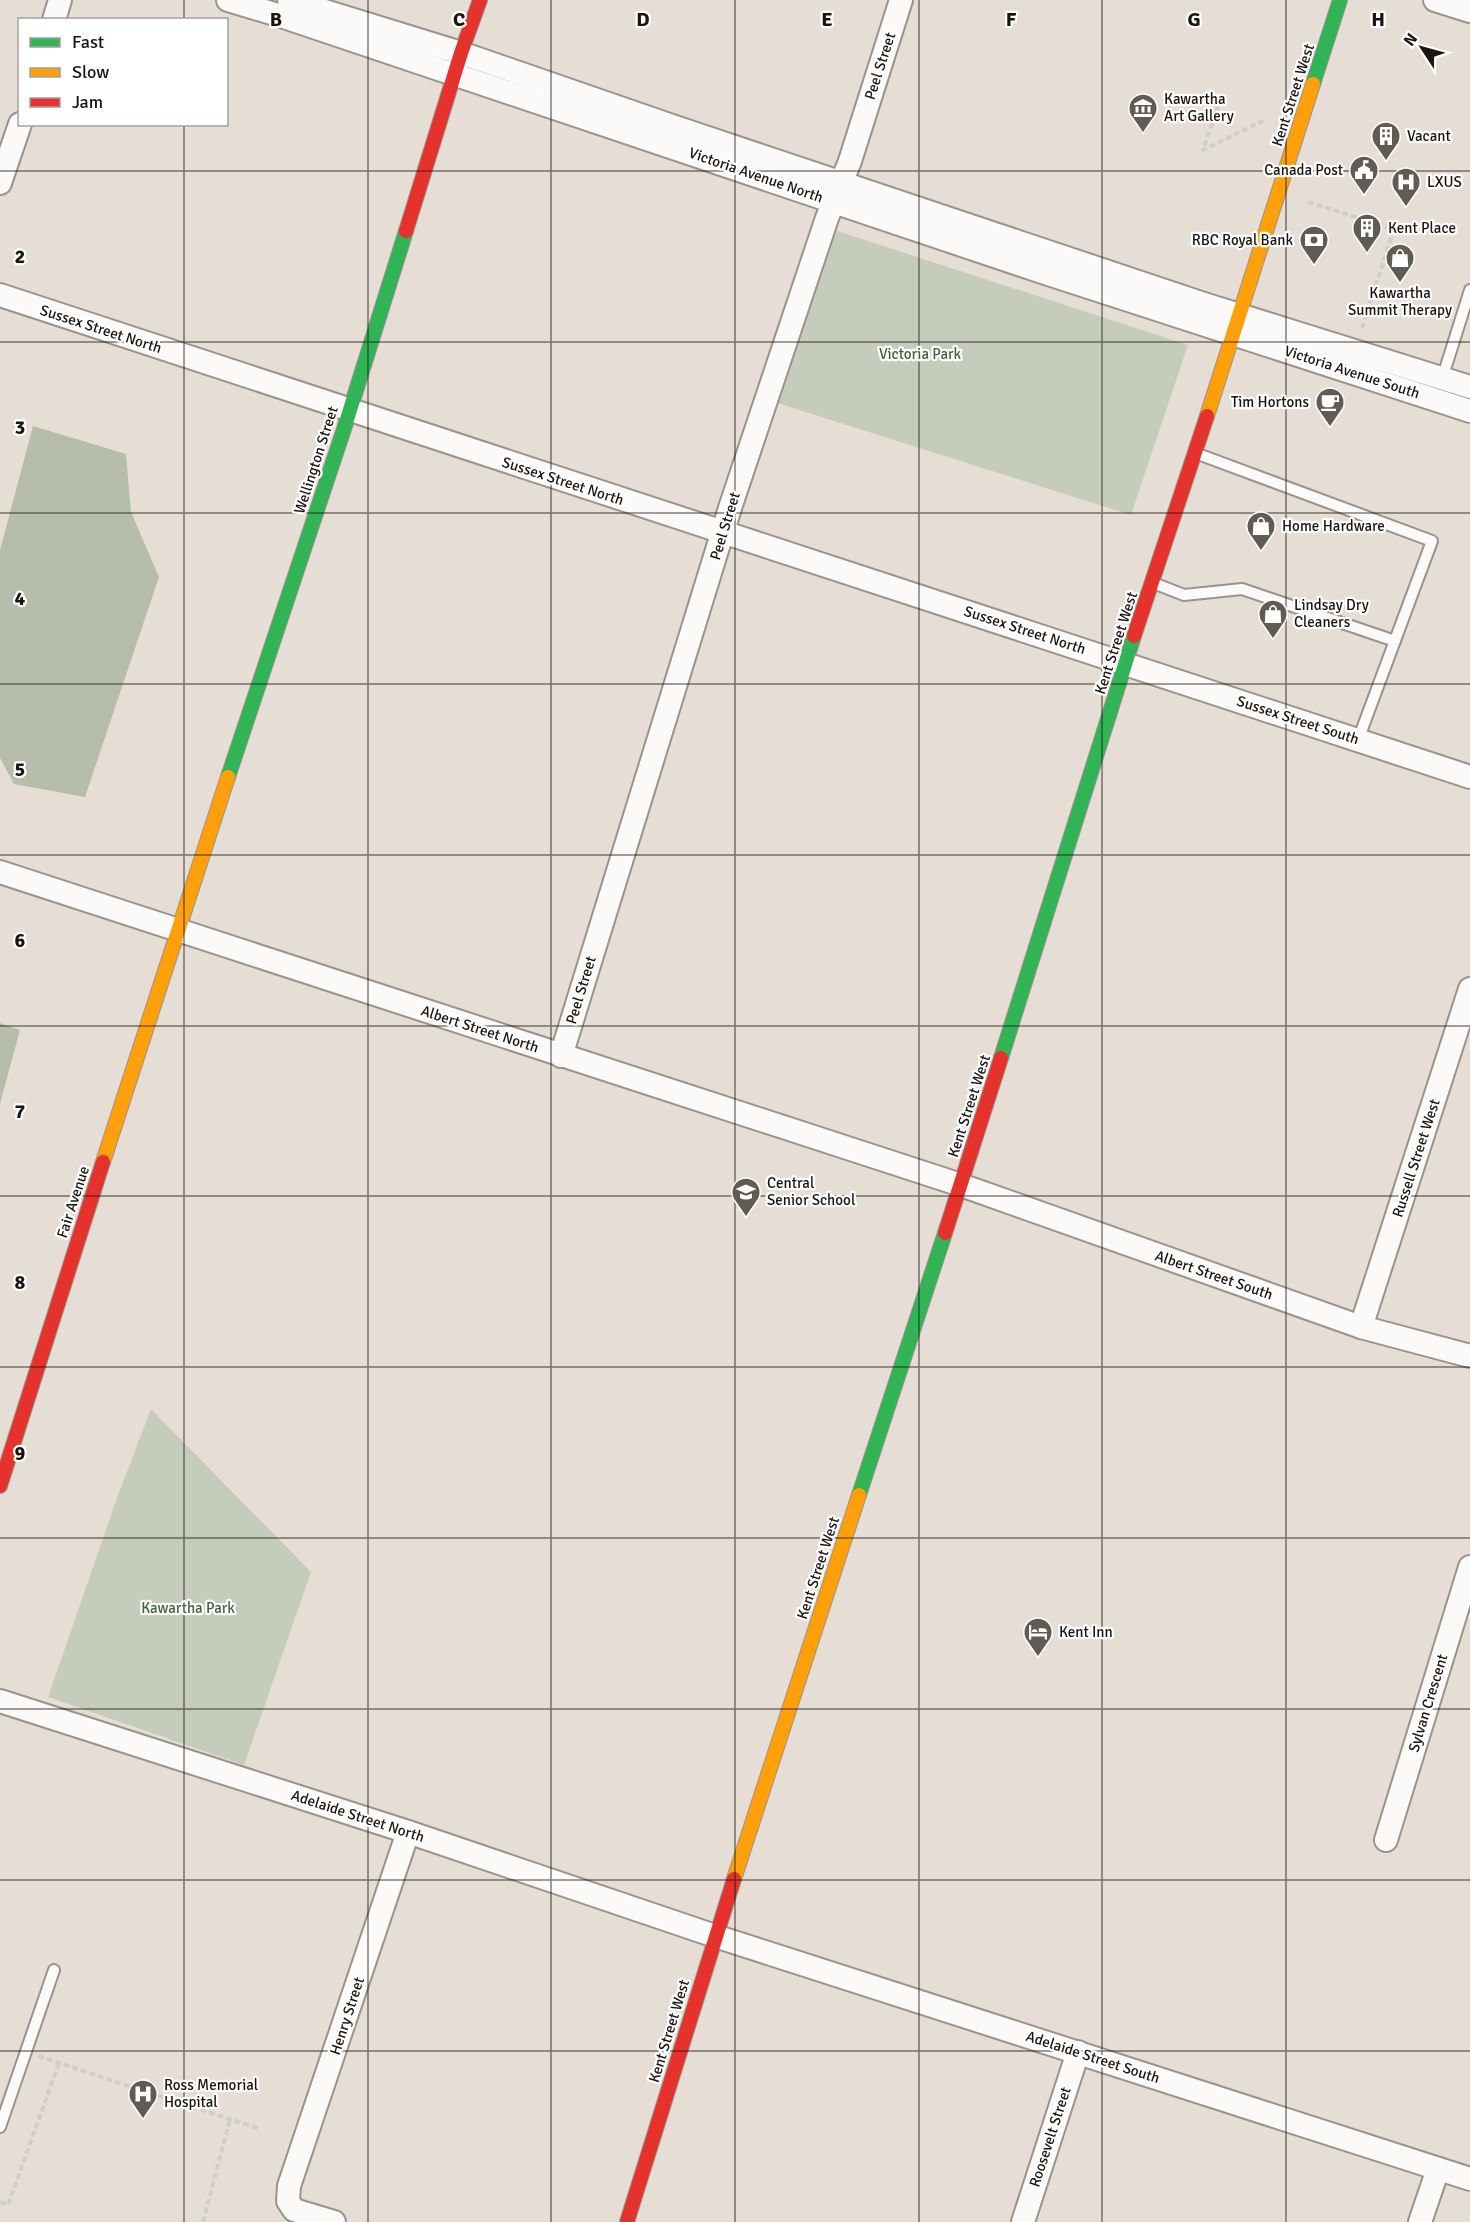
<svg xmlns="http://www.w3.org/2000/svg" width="1470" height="2222" font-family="Signika,sans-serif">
<rect width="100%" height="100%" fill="#e6ded5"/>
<g fill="#c6ccbc">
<polygon points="831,229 1188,345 1131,515 774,402"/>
<polygon points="151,1409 311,1572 244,1765 48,1697 118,1495"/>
</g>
<g fill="#b6beab">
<polygon points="33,426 126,454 131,512 159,577 85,797 14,784 0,758 0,550"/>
<polygon points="0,1023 20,1030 0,1104"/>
</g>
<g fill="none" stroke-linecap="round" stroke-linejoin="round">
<g stroke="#99938c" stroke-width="14">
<g id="lane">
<polyline points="1442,379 1470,290"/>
<polyline points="1198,454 1432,541 1358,740"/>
<polyline points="1156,584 1184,595 1242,589 1395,641"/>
<polyline points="0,2127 54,1970"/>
</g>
</g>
<g stroke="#99938c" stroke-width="26">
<g id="street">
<polyline points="228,0 278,15 1039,271 1470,411"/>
<polyline points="289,0 461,53 672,126 1204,304 1470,387"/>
<polyline points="1435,0 1470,11"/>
<polyline points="54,20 60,0"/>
<polyline points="0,183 20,124"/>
<path d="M0 295C489 458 981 614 1470 777"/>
<polyline points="0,872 961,1185 1361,1327 1470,1356"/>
<polyline points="561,1056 730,508 827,218 850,161 901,0"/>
<polyline points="1361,1327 1470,989"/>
<polyline points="0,1701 408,1832 715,1936 1470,2179"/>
<polyline points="1386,1840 1470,1567"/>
<polyline points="334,2222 294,2210 288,2201 289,2186 408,1832"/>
<polyline points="1023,2222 1078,2052"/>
<polyline points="1420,2222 1438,2169"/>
</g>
</g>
<g stroke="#99938c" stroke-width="16">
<g id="fast">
<polyline points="1313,84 1340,0"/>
<polyline points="228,777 344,429 406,231"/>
<polyline points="1001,1058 1134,636"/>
<polyline points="859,1495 945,1233"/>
</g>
</g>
<g stroke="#99938c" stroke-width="16">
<g id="slow">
<polyline points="1207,416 1313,84"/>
<polyline points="103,1162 228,777"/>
<polyline points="734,1879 859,1495"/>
</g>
</g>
<g stroke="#99938c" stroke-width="16">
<g id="jam">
<polyline points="406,231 461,53 480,0"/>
<polyline points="1134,636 1207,416"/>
<polyline points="945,1233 1001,1058"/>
<polyline points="0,1486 103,1162"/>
<polyline points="627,2222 734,1879"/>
</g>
</g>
<g stroke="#d0cecc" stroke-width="4" stroke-dasharray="6 3" stroke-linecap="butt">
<polyline points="1218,106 1203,150 1267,119"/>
<polyline points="1308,202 1394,229 1362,328"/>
<polyline points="38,2056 260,2129"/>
<polyline points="0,2202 8,2205 59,2063"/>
<polyline points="203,2222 230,2119"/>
</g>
<use href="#lane" stroke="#fbfaf9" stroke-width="10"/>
<use href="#street" stroke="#fbfaf9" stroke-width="22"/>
<use href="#fast" stroke="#30b455" stroke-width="14"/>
<use href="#slow" stroke="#ff9f0a" stroke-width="14"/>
<use href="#jam" stroke="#e5322d" stroke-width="14"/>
</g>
<path fill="none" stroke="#19140f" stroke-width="1.5" stroke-opacity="0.55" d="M184 0V20M368 0V2222M551 0V2222M735 0V2222M919 0V2222M1102 0V2222M1286 0V2222M184 124V2222M0 171H1470M0 342H1470M0 513H1470M0 684H1470M0 855H1470M0 1026H1470M0 1196H1470M0 1367H1470M0 1538H1470M0 1709H1470M0 1880H1470M0 2051H1470"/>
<defs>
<g id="museum-pin" transform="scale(1.5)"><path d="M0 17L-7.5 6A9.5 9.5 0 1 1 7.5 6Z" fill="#615b54" stroke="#fff"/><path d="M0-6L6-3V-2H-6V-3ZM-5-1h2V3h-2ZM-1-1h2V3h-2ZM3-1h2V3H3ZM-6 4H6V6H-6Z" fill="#fff"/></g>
<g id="building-pin" transform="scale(1.5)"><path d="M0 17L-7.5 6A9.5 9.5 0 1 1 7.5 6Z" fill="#615b54" stroke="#fff"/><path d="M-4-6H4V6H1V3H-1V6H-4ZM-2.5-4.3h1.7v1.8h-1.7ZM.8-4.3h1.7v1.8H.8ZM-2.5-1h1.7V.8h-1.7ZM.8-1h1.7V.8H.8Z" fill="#fff"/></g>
<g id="civic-pin" transform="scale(1.5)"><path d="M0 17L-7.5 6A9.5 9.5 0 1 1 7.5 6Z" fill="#615b54" stroke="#fff"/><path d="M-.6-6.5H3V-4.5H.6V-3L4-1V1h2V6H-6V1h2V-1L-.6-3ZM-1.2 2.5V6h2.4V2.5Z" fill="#fff"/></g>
<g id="hospital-pin" transform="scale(1.5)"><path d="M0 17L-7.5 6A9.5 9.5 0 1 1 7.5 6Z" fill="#615b54" stroke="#fff"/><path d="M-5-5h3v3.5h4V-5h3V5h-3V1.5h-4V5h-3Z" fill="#fff"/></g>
<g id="bank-pin" transform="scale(1.5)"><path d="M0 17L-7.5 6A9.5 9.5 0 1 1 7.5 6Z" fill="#615b54" stroke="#fff"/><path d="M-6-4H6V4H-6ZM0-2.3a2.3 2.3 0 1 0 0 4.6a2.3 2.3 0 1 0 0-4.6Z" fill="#fff"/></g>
<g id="shop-pin" transform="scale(1.5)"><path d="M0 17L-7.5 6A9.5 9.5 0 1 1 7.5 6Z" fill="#615b54" stroke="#fff"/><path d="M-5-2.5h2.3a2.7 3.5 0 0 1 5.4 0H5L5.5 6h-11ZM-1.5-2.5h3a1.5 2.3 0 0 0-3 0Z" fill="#fff"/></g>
<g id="cafe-pin" transform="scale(1.5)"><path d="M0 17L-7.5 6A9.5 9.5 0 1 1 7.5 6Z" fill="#615b54" stroke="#fff"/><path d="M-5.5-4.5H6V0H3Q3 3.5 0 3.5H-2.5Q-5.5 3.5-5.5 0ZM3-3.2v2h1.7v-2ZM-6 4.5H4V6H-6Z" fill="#fff"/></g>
<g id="school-pin" transform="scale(1.5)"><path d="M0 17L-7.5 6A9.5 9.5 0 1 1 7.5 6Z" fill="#615b54" stroke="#fff"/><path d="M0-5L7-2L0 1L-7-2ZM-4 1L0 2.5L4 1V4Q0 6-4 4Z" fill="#fff"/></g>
<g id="hotel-pin" transform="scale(1.5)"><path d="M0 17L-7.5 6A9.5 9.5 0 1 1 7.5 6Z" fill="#615b54" stroke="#fff"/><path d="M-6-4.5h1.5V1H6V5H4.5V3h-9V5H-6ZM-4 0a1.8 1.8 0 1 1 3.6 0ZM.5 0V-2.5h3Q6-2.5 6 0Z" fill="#fff"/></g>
</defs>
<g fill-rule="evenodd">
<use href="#museum-pin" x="1143" y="108"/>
<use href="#building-pin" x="1386" y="136"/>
<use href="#civic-pin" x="1364" y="170"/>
<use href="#hospital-pin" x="1406" y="182"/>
<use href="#building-pin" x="1367" y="228"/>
<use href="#bank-pin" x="1314" y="240"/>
<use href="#shop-pin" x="1400" y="258"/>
<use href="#cafe-pin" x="1330" y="402"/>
<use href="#shop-pin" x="1261" y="526"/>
<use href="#shop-pin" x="1273" y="614"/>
<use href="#school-pin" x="746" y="1192"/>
<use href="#hotel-pin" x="1038" y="1632"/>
<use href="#hospital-pin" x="143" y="2094"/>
</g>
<g text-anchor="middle" stroke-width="4.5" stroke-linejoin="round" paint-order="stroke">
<g font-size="15" fill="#19140f" stroke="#fff">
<text transform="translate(880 66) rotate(-72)" y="5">Peel Street</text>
<text transform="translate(1293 95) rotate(-72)" y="5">Kent Street West</text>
<text transform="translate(756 175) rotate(19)" y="5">Victoria Avenue North</text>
<text transform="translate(101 329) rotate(18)" y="5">Sussex Street North</text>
<text transform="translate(1352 372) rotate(18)" y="5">Victoria Avenue South</text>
<text transform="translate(316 460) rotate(-72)" y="5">Wellington Street</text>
<text transform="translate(563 481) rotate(18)" y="5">Sussex Street North</text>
<text transform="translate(725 526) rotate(-73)" y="5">Peel Street</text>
<text transform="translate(1025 630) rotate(18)" y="5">Sussex Street North</text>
<text transform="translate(1116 643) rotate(-72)" y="5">Kent Street West</text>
<text transform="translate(1298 720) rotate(18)" y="5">Sussex Street South</text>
<text transform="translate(581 990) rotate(-73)" y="5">Peel Street</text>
<text transform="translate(480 1029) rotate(18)" y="5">Albert Street North</text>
<text transform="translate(969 1106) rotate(-72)" y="5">Kent Street West</text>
<text transform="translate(1416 1158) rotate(-72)" y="5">Russell Street West</text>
<text transform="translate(73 1202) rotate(-72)" y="5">Fair Avenue</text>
<text transform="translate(1214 1275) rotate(19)" y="5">Albert Street South</text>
<text transform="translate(818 1568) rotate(-72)" y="5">Kent Street West</text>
<text transform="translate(1428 1703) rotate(-73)" y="5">Sylvan Crescent</text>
<text transform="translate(358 1816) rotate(18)" y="5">Adelaide Street North</text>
<text transform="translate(347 2016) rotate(-72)" y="5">Henry Street</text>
<text transform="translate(669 2031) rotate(-73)" y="5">Kent Street West</text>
<text transform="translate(1093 2057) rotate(18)" y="5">Adelaide Street South</text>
<text transform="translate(1050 2137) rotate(-72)" y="5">Roosevelt Street</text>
</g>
<g font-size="15" fill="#19140f" stroke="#fff" text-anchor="start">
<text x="1164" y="104">Kawartha<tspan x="1164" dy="17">Art Gallery</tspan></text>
<text x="1407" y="141">Vacant</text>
<text x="1343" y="175" text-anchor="end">Canada Post</text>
<text x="1427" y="187">LXUS</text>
<text x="1388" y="233">Kent Place</text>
<text x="1293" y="245" text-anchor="end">RBC Royal Bank</text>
<text x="1400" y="298" text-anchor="middle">Kawartha<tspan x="1400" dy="17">Summit Therapy</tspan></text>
<text x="1309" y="407" text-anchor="end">Tim Hortons</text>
<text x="1282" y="531">Home Hardware</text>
<text x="1294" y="610">Lindsay Dry<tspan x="1294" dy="17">Cleaners</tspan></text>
<text x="767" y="1188">Central<tspan x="767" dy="17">Senior School</tspan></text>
<text x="1059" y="1637">Kent Inn</text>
<text x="164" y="2090">Ross Memorial<tspan x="164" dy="17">Hospital</tspan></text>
</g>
<g font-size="15" fill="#41623a" stroke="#fff">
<text x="920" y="359">Victoria Park</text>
<text x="188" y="1613">Kawartha Park</text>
</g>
</g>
<g font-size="20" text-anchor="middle" font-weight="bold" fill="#19140f" stroke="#fff" stroke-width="4.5" stroke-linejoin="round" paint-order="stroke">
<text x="276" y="26">B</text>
<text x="459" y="26">C</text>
<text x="643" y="26">D</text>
<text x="827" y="26">E</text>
<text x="1011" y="26">F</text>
<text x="1194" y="26">G</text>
<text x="1378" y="26">H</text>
<text x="20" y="263">2</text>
<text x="20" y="434">3</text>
<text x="20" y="605">4</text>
<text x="20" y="776">5</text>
<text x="20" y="947">6</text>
<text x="20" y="1118">7</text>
<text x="20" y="1289">8</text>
<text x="20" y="1460">9</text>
</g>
<rect x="18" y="18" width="210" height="108" fill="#ffffff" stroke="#a3a19f" stroke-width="1.5"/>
<rect x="30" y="38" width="30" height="9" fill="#30b455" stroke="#a3a19f" stroke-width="1.5"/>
<text x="72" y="48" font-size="18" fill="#19140f">Fast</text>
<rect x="30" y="68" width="30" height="9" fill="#ff9f0a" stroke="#a3a19f" stroke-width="1.5"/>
<text x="72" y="78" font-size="18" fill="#19140f">Slow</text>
<rect x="30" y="98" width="30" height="9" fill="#e5322d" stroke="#a3a19f" stroke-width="1.5"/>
<text x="72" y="108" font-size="18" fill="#19140f">Jam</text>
<g transform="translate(1422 48) rotate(306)" stroke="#ffffff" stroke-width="4.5" paint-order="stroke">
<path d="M0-4.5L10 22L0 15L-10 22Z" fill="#19140f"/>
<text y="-9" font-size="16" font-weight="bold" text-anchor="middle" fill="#19140f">N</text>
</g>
</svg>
